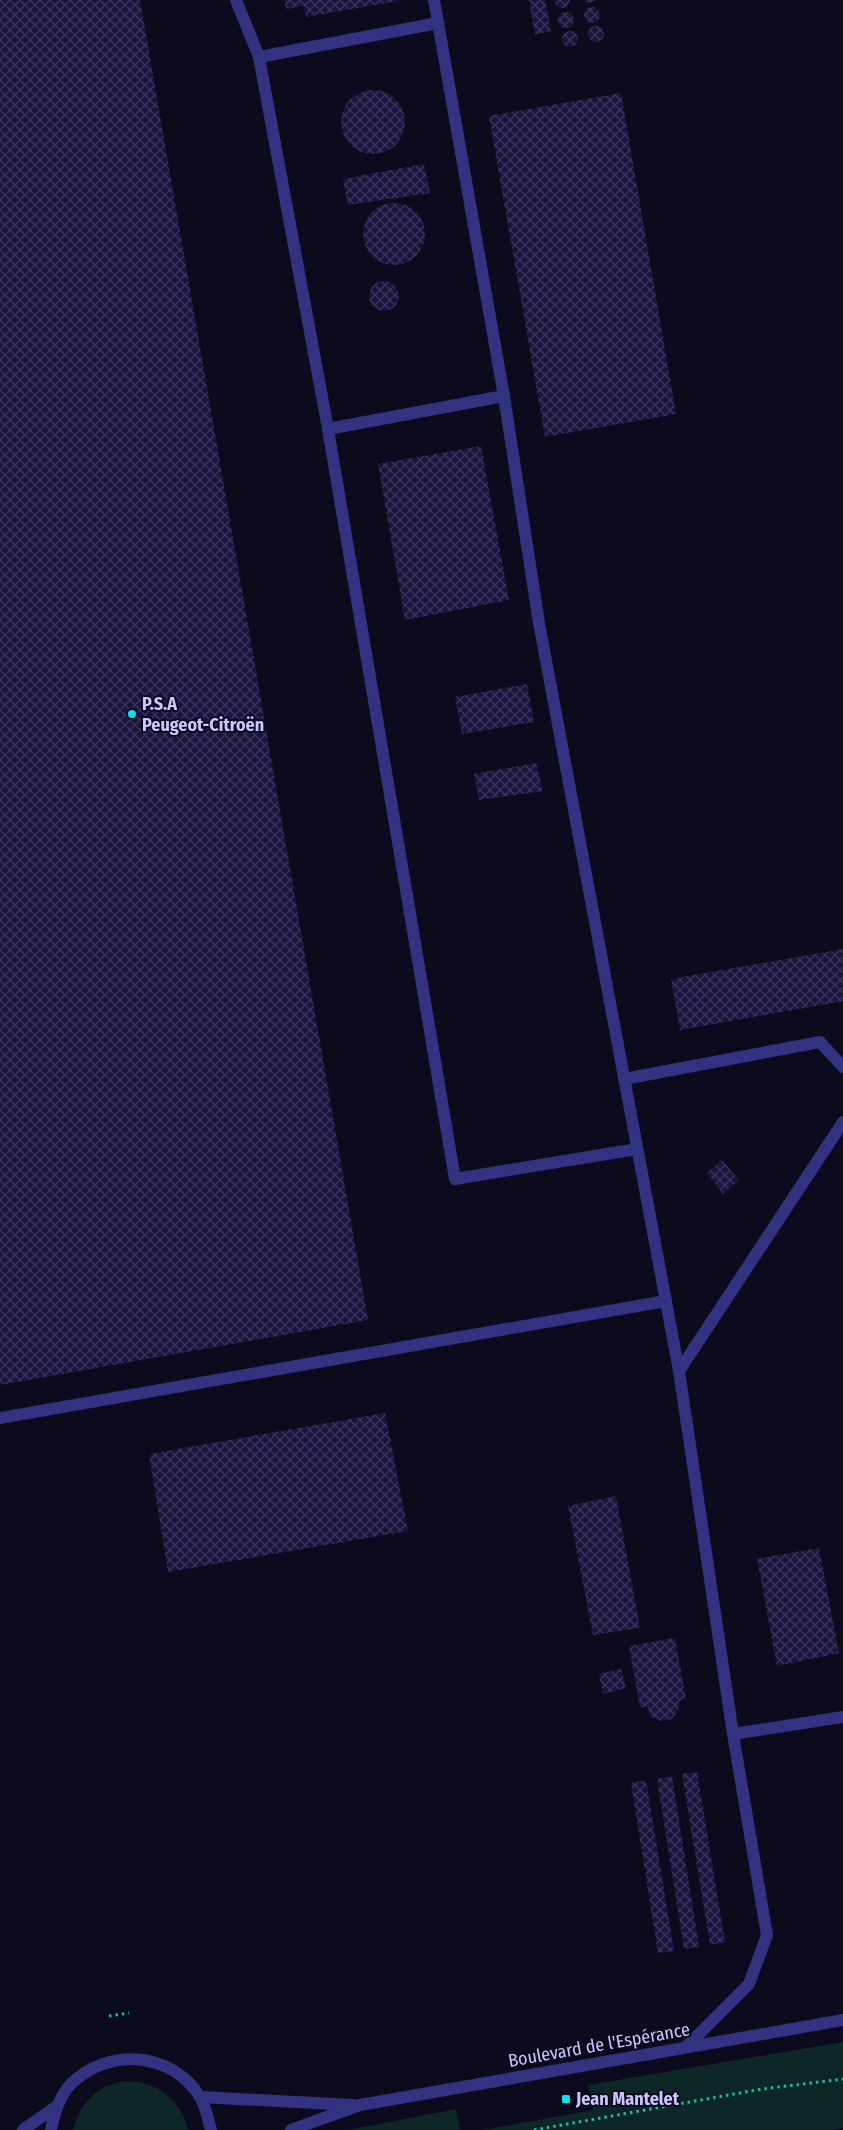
<svg xmlns="http://www.w3.org/2000/svg" width="843" height="2130" font-family="'Fira Sans Condensed',sans-serif">
<defs>
<pattern id="building-cross-hatch" width="8" height="8" patternUnits="userSpaceOnUse" patternTransform="scale(1.25)"><rect width="8" height="8" fill="#1b143f"/><path d="M0 0l8 8M0 8l8-8" fill="none" stroke="#3b355c"/></pattern>
</defs>
<rect width="100%" height="100%" fill="#0c0a1d"/>
<g fill="#0c2725">
<polygon points="843,2042 843,2128 830,2130 483,2130 593,2110 588,2085"/>
<path d="M125 2081C156 2081 181 2099 188 2130H73C80 2103 97 2085 125 2081Z"/>
<polygon points="456,2109 460,2130 348,2130"/>
</g>
<g fill="url(#building-cross-hatch)">
<polygon points="0,0 140,0 368,1320 0,1385"/>
<polygon points="284,0 397,0 397,1 306,17 304,6 286,9"/>
<polygon points="529,0 545,0 551,31 535,35"/>
<polygon points="554,0 570,0 570,1 566,8 560,8 556,5"/>
<polygon points="583,0 597,0 588,3"/>
<circle cx="592" cy="15" r="8"/>
<circle cx="566" cy="20" r="8"/>
<circle cx="596" cy="34" r="8"/>
<circle cx="570" cy="39" r="8"/>
<circle cx="373" cy="122" r="32"/>
<polygon points="621,93 676,414 545,437 489,116"/>
<polygon points="424,164 430,193 348,205 343,179"/>
<circle cx="394" cy="234" r="31"/>
<circle cx="384" cy="296" r="15"/>
<polygon points="481,446 509,600 405,620 378,464"/>
<polygon points="527,684 534,722 462,734 455,697"/>
<polygon points="536,763 543,791 479,800 474,774"/>
<polygon points="843,949 843,1001 680,1030 671,979"/>
<polygon points="722,1160 739,1180 723,1194 707,1173"/>
<polygon points="385,1413 408,1531 168,1572 149,1454"/>
<polygon points="616,1496 640,1628 593,1635 568,1506"/>
<polygon points="819,1548 839,1653 777,1666 757,1559"/>
<polygon points="675,1638 686,1699 679,1701 679,1709 672,1719 661,1721 651,1716 647,1706 640,1708 629,1646"/>
<polygon points="621,1669 626,1688 603,1694 599,1674"/>
<polygon points="697,1772 725,1942 710,1945 682,1774"/>
<polygon points="672,1776 699,1947 684,1949 657,1779"/>
<polygon points="646,1780 674,1951 658,1953 631,1783"/>
</g>
<g fill="none" stroke-linecap="round" stroke-linejoin="round">
<g stroke="#23b6a6" stroke-width="3" stroke-dasharray="2.5 4" stroke-linecap="butt">
<polyline points="109,2016 129,2013"/>
<polyline points="534,2130 762,2089 843,2079"/>
</g>
<g stroke="#313280" stroke-width="12">
<polyline points="236,0 259,57"/>
<polyline points="434,0 504,396 539,623 679,1371 733,1734 843,1717"/>
<polyline points="438,23 259,57 328,429 455,1179 637,1149"/>
<polyline points="328,429 504,396"/>
<polyline points="624,1079 820,1042 843,1067"/>
<polyline points="679,1371 843,1122"/>
<polyline points="0,1418 666,1301"/>
<polyline points="686,2047 749,1984 767,1935 733,1734"/>
<polyline points="200,2097 353,2105"/>
<polyline points="23,2130 57,2106"/>
<path d="M51 2130C54 2114 59 2097 70 2085 107 2047 172 2051 200 2097 206 2107 208 2119 211 2130"/>
<polyline points="291,2130 360,2105 843,2020"/>
</g>
</g>
<g fill="#00e4f1" stroke="#0c0a1d" stroke-width="2">
<circle cx="132" cy="714" r="5"/>
<rect x="561" y="2094" width="10" height="10" rx="2.5"/>
</g>
<g text-anchor="middle" stroke-width="4" stroke-linejoin="round" paint-order="stroke">
<g font-size="18" font-weight="bold" fill="#cac6ff" stroke="#0c0a1d" text-anchor="start">
<text x="142" y="710">P.S.A<tspan x="142" dy="21">Peugeot-Citroën</tspan></text>
<text x="576" y="2105">Jean Mantelet</text>
</g>
<g font-size="18" fill="#cac6ff" stroke="#0c0a1d">
<text transform="translate(599 2045) rotate(-10)" y="6">Boulevard de l'Espérance</text>
</g>
</g>
</svg>
